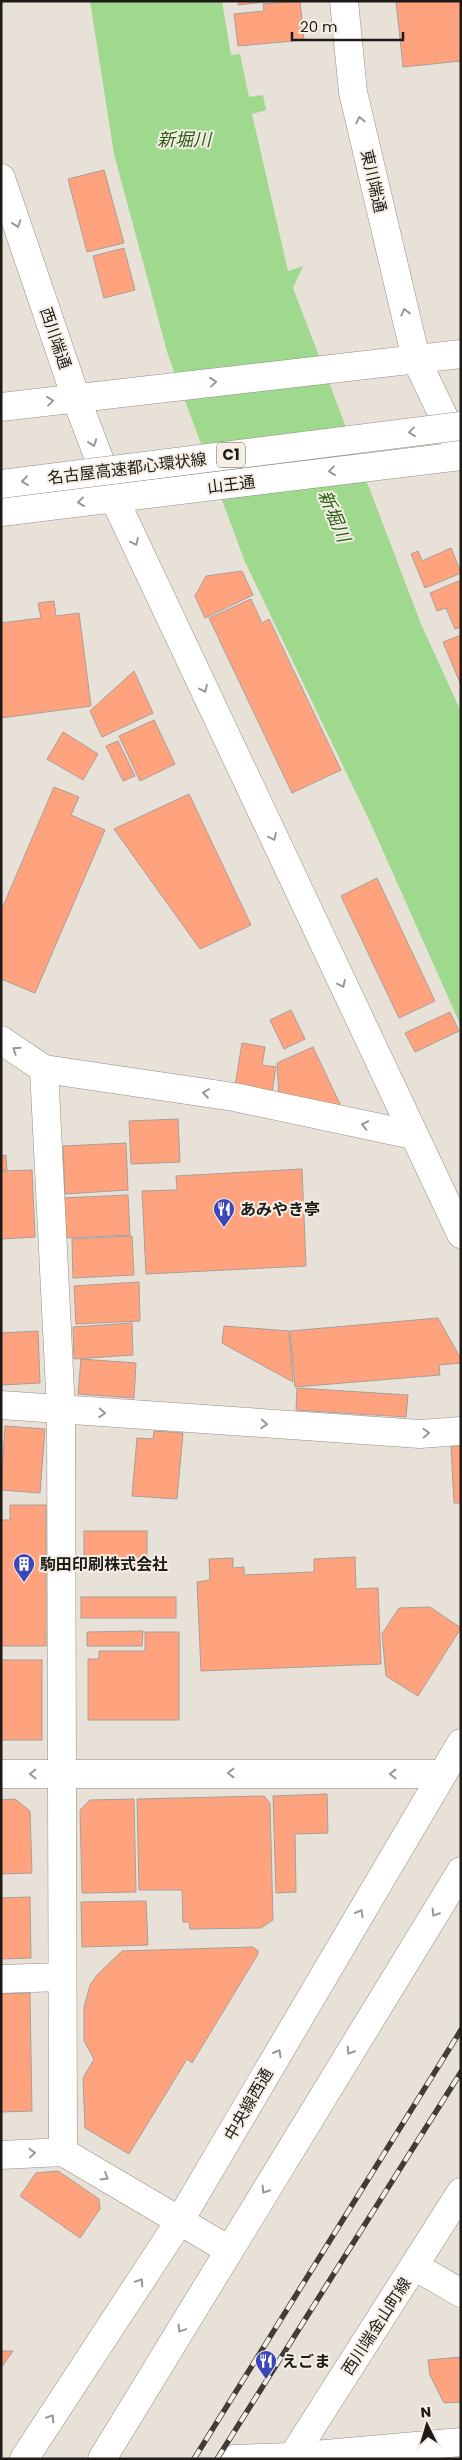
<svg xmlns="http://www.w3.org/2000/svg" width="462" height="2460" font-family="Poppins,'Noto Sans JP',sans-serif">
<rect width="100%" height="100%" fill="#e8e1d8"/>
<polygon fill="#9ed98d" points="90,1 222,1 231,55 240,54 249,97 263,95 266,110 252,114 288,271 303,266 293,288 421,624 461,712 461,1026 371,824 245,562 168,355 114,154"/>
<g fill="#ffa37f" stroke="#a99e9a">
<polygon points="238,1 274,1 238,5"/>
<polygon points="300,1 304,40 238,46 234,14 264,11 263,4"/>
<polygon points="396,1 461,1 461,61 403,67"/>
<polygon points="104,170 124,243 87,252 68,179"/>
<polygon points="124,248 135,290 104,298 93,256"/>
<polygon points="451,548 461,573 425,588 411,554 418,551 422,561"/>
<polygon points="242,571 253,595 205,618 195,596 206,576"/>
<polygon points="461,580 461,627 455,629 446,608 437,611 430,593"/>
<polygon points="251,599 262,623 269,619 341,770 292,793 209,618"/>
<polygon points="54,601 56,616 79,613 91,706 1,718 1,623 41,618 38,603"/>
<polygon points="461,635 461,685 443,642"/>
<polygon points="134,671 153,713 102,737 90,711"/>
<polygon points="154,720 175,764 140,781 119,736"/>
<polygon points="63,732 98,754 83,780 47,759"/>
<polygon points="118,741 135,776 123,781 106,746"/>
<polygon points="54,787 79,797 71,815 105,830 35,993 1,979 1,911"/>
<polygon points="189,794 251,925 200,949 114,829"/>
<polygon points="377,878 435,1001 399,1018 341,896"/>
<polygon points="291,1010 305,1039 284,1049 270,1020"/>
<polygon points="450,1012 459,1031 415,1052 405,1033"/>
<polygon points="242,1043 265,1047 262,1065 276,1067 272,1092 235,1086"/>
<polygon points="313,1047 340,1104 332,1108 279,1095 277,1063"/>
<polygon points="178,1119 180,1162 131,1164 129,1121"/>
<polygon points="126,1143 128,1190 65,1194 63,1146"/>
<polygon points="6,1155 7,1170 1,1170 1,1156"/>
<polygon points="302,1169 306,1266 146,1274 142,1191 177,1190 176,1176"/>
<polygon points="32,1170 35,1237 1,1239 1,1171"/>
<polygon points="128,1195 130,1235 64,1238 62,1198"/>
<polygon points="132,1236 134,1275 73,1278 72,1239"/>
<polygon points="139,1282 140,1321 76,1324 74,1286"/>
<polygon points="438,1318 461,1359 461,1363 439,1365 440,1375 295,1387 290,1331"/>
<polygon points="132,1323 133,1355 74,1359 73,1327"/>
<polygon points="224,1326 289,1331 293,1382 222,1343"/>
<polygon points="38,1331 40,1383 1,1385 1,1333"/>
<polygon points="81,1359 136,1363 134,1398 78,1394"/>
<polygon points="297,1388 408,1395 406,1417 296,1410"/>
<polygon points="5,1426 45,1429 40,1493 1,1490"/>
<polygon points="154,1431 183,1433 177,1499 132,1496 137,1438 153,1439"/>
<polygon points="451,1446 461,1446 461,1503 454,1503"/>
<polygon points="10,1505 46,1505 46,1646 1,1646 1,1520 10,1520"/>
<rect x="84" y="1531" width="63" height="36"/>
<polygon points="355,1557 356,1589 378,1588 381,1664 201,1671 197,1582 210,1580 209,1559 233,1558 233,1568 244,1567 244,1575 314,1572 314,1559"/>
<rect x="81" y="1597" width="95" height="21"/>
<polygon points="430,1607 461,1628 418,1696 386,1676 382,1634 399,1608"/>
<polygon points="143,1631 142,1646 87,1646 87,1632"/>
<polygon points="145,1632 179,1632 179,1720 88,1720 88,1659 99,1659 99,1651 145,1651"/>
<rect x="1" y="1660" width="41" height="80"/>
<polygon points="327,1794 328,1833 295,1834 296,1892 276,1893 273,1796"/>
<polygon points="264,1796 270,1803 273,1920 261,1928 190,1929 189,1922 183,1922 182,1890 139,1890 137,1799"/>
<polygon points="15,1799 30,1811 32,1873 1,1874 1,1800"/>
<polygon points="134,1799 136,1892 82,1893 80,1810 90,1800"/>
<polygon points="30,1897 31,1958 1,1959 1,1898"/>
<polygon points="146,1901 148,1945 82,1947 81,1902"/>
<polygon points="253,1947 258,1951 258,1954 192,2063 187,2059 129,2154 85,2128 83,2078 94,2059 84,2041 84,2008 90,1985 97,1975 122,1951"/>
<polygon points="30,1993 32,2111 1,2112 1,1994"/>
<polygon points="58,2171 99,2199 100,2209 80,2238 20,2196 36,2173"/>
<polygon points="1,2351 13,2351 1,2368"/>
<polygon points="461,2357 461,2402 444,2403 430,2375 428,2360"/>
</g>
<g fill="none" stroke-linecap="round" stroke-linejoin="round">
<g stroke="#948e85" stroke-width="29">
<g id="minor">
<polyline points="1,1040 44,1069 234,1097 413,1135"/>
<polyline points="44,1069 61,1410 63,2152"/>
<polyline points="1,1405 420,1434 461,1431"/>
<polyline points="1,1774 442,1774"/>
<polyline points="1,1979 62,1977"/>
<polyline points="1,2155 63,2152 229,2250"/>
<polyline points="414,2266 461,2293"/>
</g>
</g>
<g stroke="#948e85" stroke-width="29">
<g id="tertiary">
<polyline points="344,1 353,92 416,359 461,453"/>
<polyline points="1,178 76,398 114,498 461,1234"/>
<polyline points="24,2459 179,2222 461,1743"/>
<polyline points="102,2459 461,1871"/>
<polyline points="234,2459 292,2457 461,2442"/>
<polyline points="291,2459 461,2192"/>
</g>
</g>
<g stroke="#948e85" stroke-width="29">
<g id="primary">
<polyline points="1,407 461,354"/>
<polyline points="1,512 461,456"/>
</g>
</g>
<use href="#minor" stroke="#fff" stroke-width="28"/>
<use href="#tertiary" stroke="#fff" stroke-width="28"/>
<use href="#primary" stroke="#fff" stroke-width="28"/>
<g stroke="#403c38" stroke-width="5.5">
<g id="rail">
<polyline points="194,2459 461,2030"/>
<polyline points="217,2459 461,2072"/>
</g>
</g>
<use href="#rail" stroke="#f5eee5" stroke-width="4" stroke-dasharray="11" stroke-linecap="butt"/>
<g stroke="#948e85" stroke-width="29" stroke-linecap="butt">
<polyline id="motorway-bridge" points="1,484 461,426"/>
</g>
<use href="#motorway-bridge" stroke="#fff" stroke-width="28"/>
</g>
<defs><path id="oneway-chevron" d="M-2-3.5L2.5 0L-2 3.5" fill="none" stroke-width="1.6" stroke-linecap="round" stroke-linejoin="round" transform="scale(1.25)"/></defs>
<g stroke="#999897">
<use href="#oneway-chevron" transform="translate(360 120) rotate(-103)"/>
<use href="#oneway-chevron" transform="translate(17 224) rotate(71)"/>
<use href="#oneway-chevron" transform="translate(405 312) rotate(-104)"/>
<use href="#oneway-chevron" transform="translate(213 382) rotate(-6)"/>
<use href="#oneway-chevron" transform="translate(50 401) rotate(-7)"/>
<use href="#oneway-chevron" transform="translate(412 432) rotate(173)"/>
<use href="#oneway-chevron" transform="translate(93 443) rotate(70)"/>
<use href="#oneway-chevron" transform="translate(332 471) rotate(173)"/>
<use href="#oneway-chevron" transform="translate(25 481) rotate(173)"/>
<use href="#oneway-chevron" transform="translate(81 502) rotate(173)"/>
<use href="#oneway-chevron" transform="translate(135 542) rotate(65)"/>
<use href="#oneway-chevron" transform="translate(204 689) rotate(65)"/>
<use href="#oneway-chevron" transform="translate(273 837) rotate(65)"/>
<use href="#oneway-chevron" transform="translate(342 984) rotate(65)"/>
<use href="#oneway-chevron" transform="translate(16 1050) rotate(-146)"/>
<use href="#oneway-chevron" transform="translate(206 1093) rotate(-172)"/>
<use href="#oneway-chevron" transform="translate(365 1125) rotate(-168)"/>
<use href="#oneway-chevron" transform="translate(102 1413) rotate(4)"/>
<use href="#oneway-chevron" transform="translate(264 1424) rotate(4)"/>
<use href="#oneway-chevron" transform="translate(426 1433) rotate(-3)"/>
<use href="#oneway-chevron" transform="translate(231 1773) rotate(-180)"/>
<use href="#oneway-chevron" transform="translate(33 1774) rotate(179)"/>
<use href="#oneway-chevron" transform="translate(393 1774) rotate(-180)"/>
<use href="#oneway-chevron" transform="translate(360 1913) rotate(-60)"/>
<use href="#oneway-chevron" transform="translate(435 1913) rotate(122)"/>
<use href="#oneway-chevron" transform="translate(350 2051) rotate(122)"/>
<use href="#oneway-chevron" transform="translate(278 2053) rotate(-60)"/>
<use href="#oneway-chevron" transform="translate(32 2153) rotate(-3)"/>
<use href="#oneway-chevron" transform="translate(105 2177) rotate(31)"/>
<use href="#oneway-chevron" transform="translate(265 2190) rotate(122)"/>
<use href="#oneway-chevron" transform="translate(140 2282) rotate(-57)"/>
<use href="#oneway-chevron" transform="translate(181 2329) rotate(121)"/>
<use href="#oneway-chevron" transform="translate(51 2418) rotate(-57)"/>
</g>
<defs>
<g id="restaurant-pin" transform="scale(1.125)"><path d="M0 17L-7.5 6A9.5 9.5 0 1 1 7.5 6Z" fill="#3b46b9" stroke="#f5eee5"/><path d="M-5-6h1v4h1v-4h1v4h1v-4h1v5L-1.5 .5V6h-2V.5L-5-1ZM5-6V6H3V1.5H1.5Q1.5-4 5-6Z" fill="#fff"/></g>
<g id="building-pin" transform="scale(1.125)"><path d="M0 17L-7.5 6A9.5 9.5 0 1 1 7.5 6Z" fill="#3b46b9" stroke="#f5eee5"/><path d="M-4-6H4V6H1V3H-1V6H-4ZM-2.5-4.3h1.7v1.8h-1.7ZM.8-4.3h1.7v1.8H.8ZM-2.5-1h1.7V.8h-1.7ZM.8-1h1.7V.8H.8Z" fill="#fff"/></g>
</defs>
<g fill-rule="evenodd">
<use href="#restaurant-pin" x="224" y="1209"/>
<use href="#building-pin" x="24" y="1564"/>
<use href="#restaurant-pin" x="266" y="2361"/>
</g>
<g text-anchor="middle" stroke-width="4" stroke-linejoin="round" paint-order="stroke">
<rect fill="#f5eee5" stroke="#5e5a55" stroke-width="1" x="217" y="442.5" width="28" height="25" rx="4"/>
<g font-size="15" font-weight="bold" fill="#1d1a17">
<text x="231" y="460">C1</text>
</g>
<g font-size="16" fill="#1d1a17" stroke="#f5eee5">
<text transform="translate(374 181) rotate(77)" y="6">東川端通</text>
<text transform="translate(56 338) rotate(71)" y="6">西川端通</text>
<text transform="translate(127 468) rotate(-7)" y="6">名古屋高速都心環状線</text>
<text transform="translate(231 484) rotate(-7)" y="6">山王通</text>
<text transform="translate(248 2104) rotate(-60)" y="6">中央線西通</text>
<text transform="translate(376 2326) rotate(-57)" y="6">西川端金山町線</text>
</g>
<g font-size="16" font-weight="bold" fill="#1d1a17" stroke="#f5eee5" text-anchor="start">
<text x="240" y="1215">あみやき亭</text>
<text x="40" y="1570">駒田印刷株式会社</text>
<text x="282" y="2367">えごま</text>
</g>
<g font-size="18" font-style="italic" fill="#295f14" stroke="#f5eee5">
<text x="184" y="146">新堀川</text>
<text transform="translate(334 516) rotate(67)" y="6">新堀川</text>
</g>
</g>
<rect width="462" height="2460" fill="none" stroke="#1d1a17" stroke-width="5"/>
<g transform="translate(427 2425) rotate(355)" stroke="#f5eee5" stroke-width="4" paint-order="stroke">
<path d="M0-4L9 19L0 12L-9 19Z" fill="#1d1a17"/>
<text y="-8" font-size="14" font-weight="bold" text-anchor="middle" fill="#1d1a17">N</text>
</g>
<path d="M292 32v8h111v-8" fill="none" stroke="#1d1a17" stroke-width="2.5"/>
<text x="300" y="32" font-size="15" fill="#1d1a17" stroke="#f5eee5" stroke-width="4" paint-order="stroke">20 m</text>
</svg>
